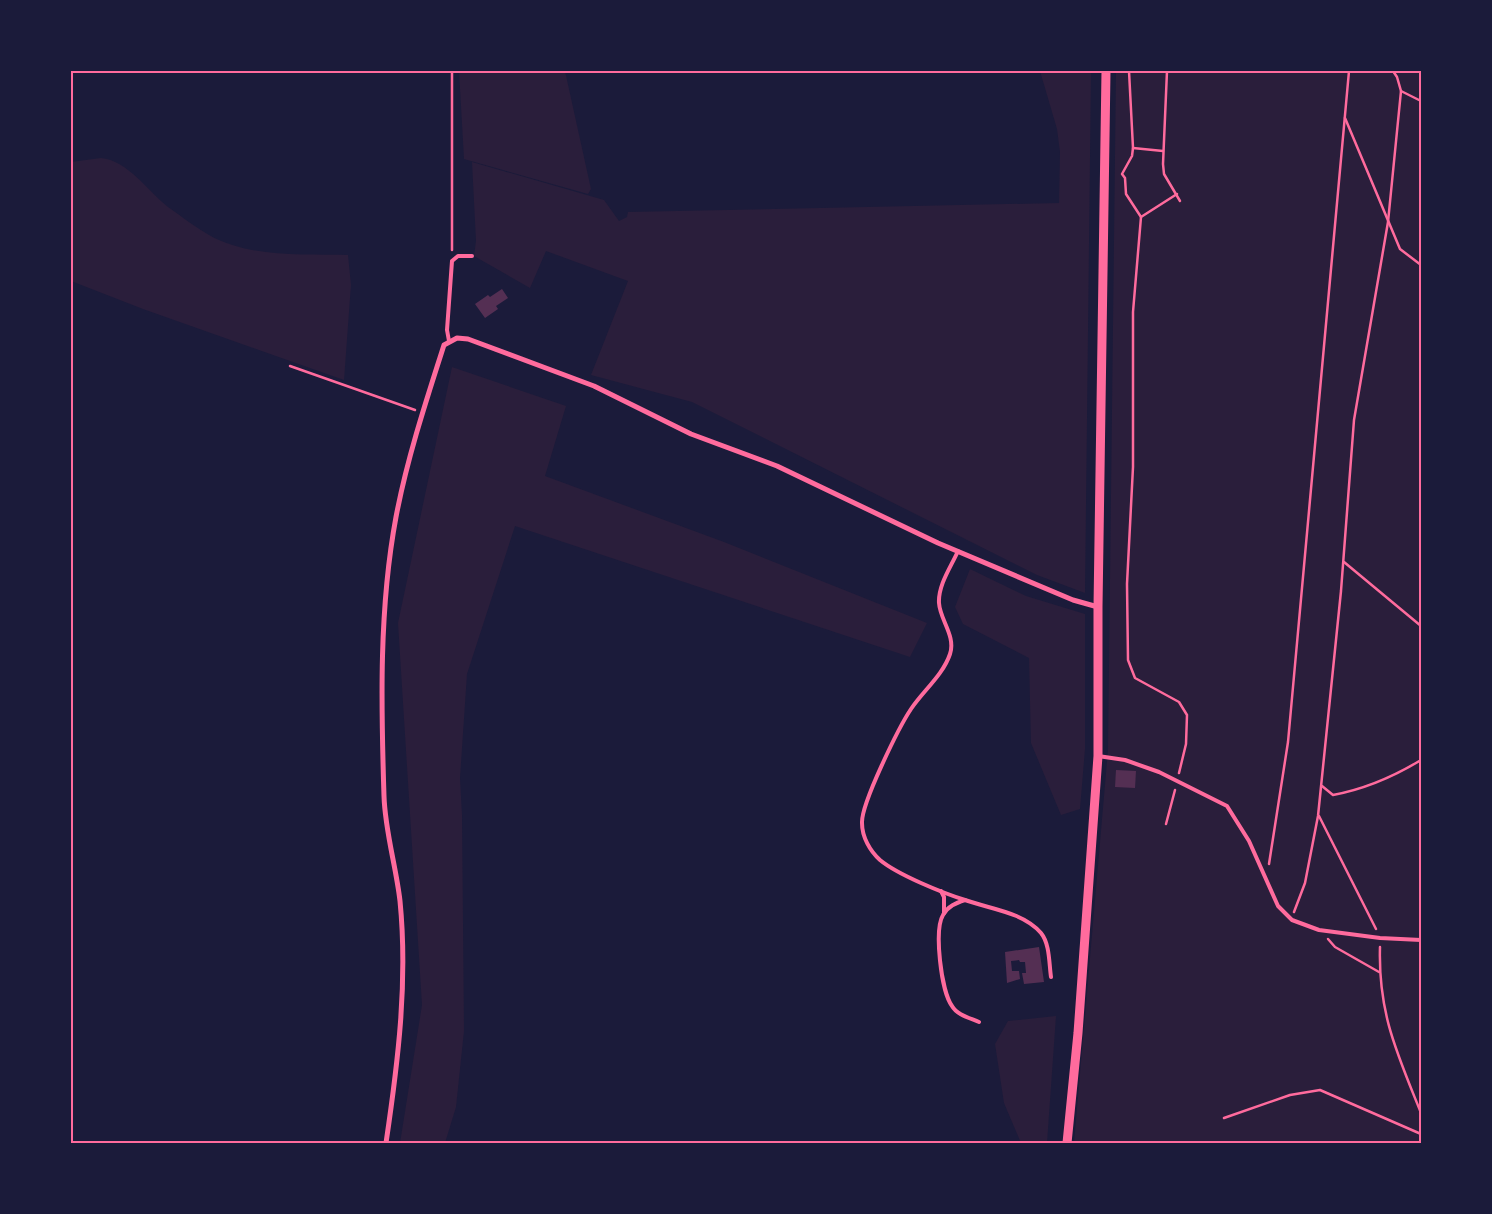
<svg xmlns="http://www.w3.org/2000/svg" width="1492" height="1214" font-family="Cabin,sans-serif">
<rect width="100%" height="100%" fill="#1b1b3a"/>
<g fill="#2a1e3b">
<polygon points="459,71 565,71 591,189 588,194 464,159"/>
<polygon points="1040,71 1091,71 1085,593 1037,575 692,402 591,375 628,281 546,251 530,288 474,256 476,241 472,162 604,200 619,221 627,217 628,212 1059,203 1060,152 1057,129"/>
<polygon points="1116,71 1421,71 1421,1143 1074,1143 1108,750"/>
<path d="M101 158C127 160 148 191 168 207 181 216 195 227 209 235 250 258 303 254 348 255L351 285 344 380 143 309 71 281V162Z"/>
<polygon points="452,367 566,406 545,476 724,542 927,623 910,657 515,526 467,674 460,778 462,815 464,1031 456,1107 445,1143 400,1143 422,1005 398,623"/>
<polygon points="970,569 1026,596 1085,614 1085,749 1080,809 1061,815 1031,743 1029,658 963,624 955,607"/>
<polygon points="1056,1016 1047,1143 1021,1143 1004,1103 995,1044 1008,1021"/>
</g>
<g fill="#542f53">
<polygon points="502,289 508,298 496,306 498,309 485,318 475,304 488,295 490,297"/>
<polygon points="1116,770 1136,771 1135,788 1115,787"/>
<polygon points="1039,947 1044,982 1024,984 1022,973 1026,973 1025,962 1020,962 1019,960 1011,961 1012,971 1019,971 1020,979 1007,983 1005,952"/>
</g>
<g fill="none" stroke-linecap="round" stroke-linejoin="round">
<g stroke="#ff6b9d" stroke-width="2.5">
<polyline points="1129,71 1133,148 1132,156 1122,174 1125,178 1126,194 1141,217 1133,312 1133,467 1127,584 1128,660 1135,678 1179,702 1187,715 1186,744 1179,773"/>
<polyline points="1167,71 1163,164 1164,174 1180,201"/>
<polyline points="1401,91 1421,101"/>
<polyline points="1345,118 1400,249 1421,265"/>
<polyline points="1133,148 1163,151"/>
<polyline points="1141,217 1177,194"/>
<polyline points="452,250 452,71"/>
<polyline points="290,366 415,410"/>
<polyline points="1344,562 1421,626"/>
<path d="M1322 786 1333 795C1365 789 1393 777 1421 760"/>
<polyline points="1319,816 1376,929"/>
<polyline points="1166,824 1175,790"/>
<polyline points="1269,864 1288,742 1349,71"/>
<polyline points="1294,912 1305,883 1318,816 1341,591 1354,420 1388,222 1401,91 1397,77 1393,71"/>
<polyline points="1328,939 1335,947 1379,972"/>
<path d="M1380 947C1378 1013 1397 1053 1421 1113"/>
<polyline points="1224,1118 1290,1095 1320,1090 1421,1134"/>
</g>
<g stroke="#ff6b9d" stroke-width="4">
<polyline points="449,341 447,330 452,261 458,256 472,256"/>
<path d="M958 551C951 567 938 585 939 603 940 620 956 636 950 654 943 675 923 691 911 709 899 727 861 804 862 823 862 837 870 851 880 860 898 875 943 893 965 900 990 909 1023 912 1041 933 1050 944 1049 964 1051 977"/>
<polyline points="1098,756 1125,760 1159,772 1227,806 1249,841 1278,906 1292,920 1319,930 1380,938 1421,940"/>
<polyline points="941,891 944,897 944,913"/>
<path d="M965 900C956 903 948 906 943 915 934 930 941 991 952 1006 957 1015 970 1018 979 1022"/>
</g>
<path stroke="#ff6b9d" stroke-width="5" d="M386 1143C398 1062 408 982 400 901 396 866 385 831 384 796 381 704 379 608 396 517 407 459 426 401 444 345L457 338 468 339 594 386 691 434 777 466 938 543 1073 600 1098 607"/>
<polyline stroke="#ff6b9d" stroke-width="9" points="1067,1143 1078,1033 1098,756 1098,607 1106,71"/>
</g>
<rect width="1492" height="1214" fill="none" stroke="#1b1b3a" stroke-width="145"/>
<rect x="72" y="72" width="1348" height="1070" fill="none" stroke="#ff6b9d" stroke-width="2"/>
</svg>
